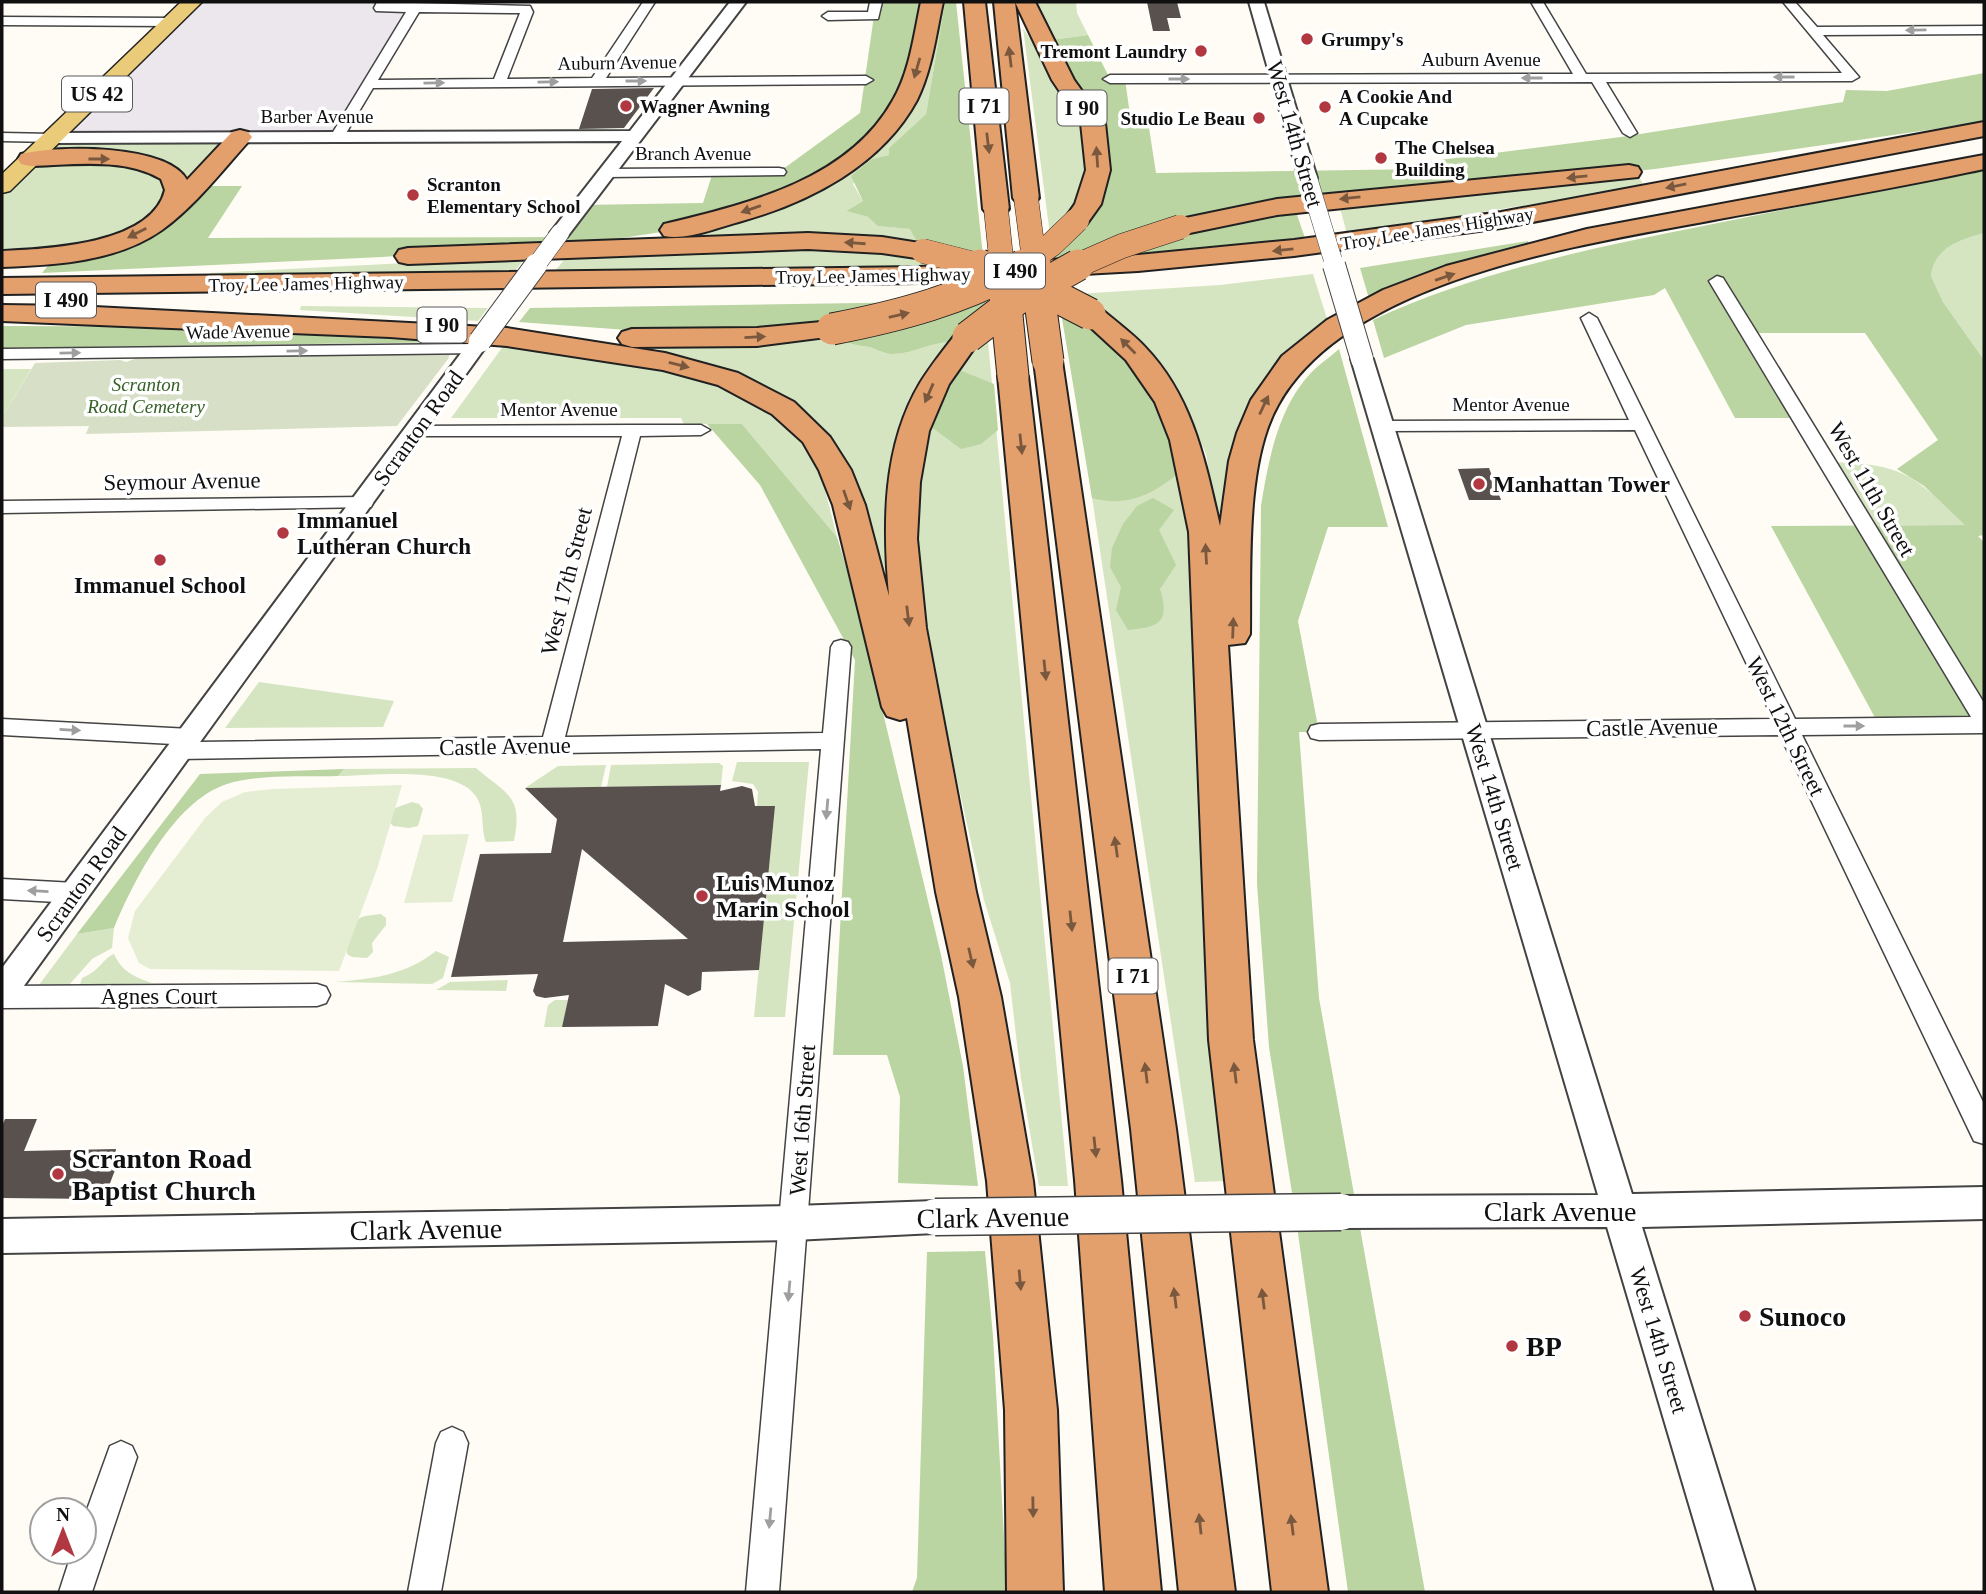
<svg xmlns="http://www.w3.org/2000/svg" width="1986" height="1594" font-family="Georgia,serif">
<rect width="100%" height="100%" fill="#fefcf4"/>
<polygon fill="#ece6ed" points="192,2 383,2 381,7 415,8 337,137 53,138"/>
<g fill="#d5e5c1">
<polygon points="945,2 926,114 889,148 889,155 872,159 853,184 863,201 846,211 868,217 879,226 911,229 917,242 855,236 638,242 719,225 795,198"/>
<polygon points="1025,2 1076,2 1077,13 1088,35 1043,41"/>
<polygon points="1023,28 1082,120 1087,182 1071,212 1050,235"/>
<polygon points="240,137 151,226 31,258 2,259 2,186 53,138"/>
<polygon points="1639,177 1644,186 1347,234 1339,204"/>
<path d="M1984 233V360L1943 302 1931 276C1933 247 1960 240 1984 233Z"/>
<polygon points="728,247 866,248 958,265 555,271 568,255"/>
<polygon points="526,257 514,272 208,275 210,273"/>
<polygon points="1313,274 1328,322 1300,341 1272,372 1226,512 1216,513 1206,454 1177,387 1147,348 1077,294 1220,285"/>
<polygon points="301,306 488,308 478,321 300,310"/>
<polygon points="1060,306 1087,319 1190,495 1228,1181 1195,1182 1084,444"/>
<polygon points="987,331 1068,1186 1039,1186 1021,1079 1010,983 984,900 923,627 913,524 927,432 957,369"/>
<path d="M838 336C849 345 855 345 869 347 876 349 883 353 890 354 912 355 930 342 951 342 883 403 885 494 885 577L872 542 865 507 852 468 828 437 656 348 737 346Z"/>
<path d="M504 345C596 359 753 365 809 451 823 473 830 511 837 537L742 424H684L681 418H451Z"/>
<polygon points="2,369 31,369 2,417"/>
<path d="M1828 462C1906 464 1911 474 1966 525H1864Z"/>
<polygon points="259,682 394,701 383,727 225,728"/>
<polygon points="737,762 809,762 785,1017 754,1017 775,806 757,806 758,792 753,784 732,781"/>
<polygon points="719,763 723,766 721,785 607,787 611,765"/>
<polygon points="606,765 601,787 525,788 558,766"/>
<path d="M476 768C508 795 523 796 514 841L486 842C480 826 486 810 475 795 452 765 373 776 338 776L344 769Z"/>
<polygon points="412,802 419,804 423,809 418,826 409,828 393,826 390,822 395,808"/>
<path d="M381 914 386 918V925L372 943 373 952 367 958 352 957 347 954C345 945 353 920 362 917 368 915 375 915 381 914Z"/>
<polygon points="114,928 112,948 92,959 69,985 39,985 77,934"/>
<path d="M436 951 449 957 443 978 432 984 335 982C372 979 406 975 436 951Z"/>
<path d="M114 954C122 972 135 977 152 983L80 985 82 978C100 971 103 958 114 954Z"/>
<polygon points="508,980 506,991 436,990 450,982"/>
<polygon points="555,1000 568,1000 562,1027 544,1027 548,1005"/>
</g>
<g fill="#bad4a2">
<polygon points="876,2 932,2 913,81 840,167 681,229 602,241 382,257 42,273 56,256 119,242 194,186 242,186 208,238 557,237 582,205 703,203 713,172 779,172 860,113"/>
<polygon points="945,2 956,2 983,256 917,242 910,229 878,226 868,217 846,211 863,201 851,176 872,159 889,155 889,148 926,114"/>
<polygon points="1088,35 1110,79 1125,79 1130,115 1147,115 1156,173 1426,169 1424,162 1621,137 1843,102 1846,90 1887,91 1984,73 1984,122 1655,169 1277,207 1033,270 1065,233 1099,157 1043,41"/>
<path d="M1984 169V233C1960 240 1934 247 1931 276L1943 302 1984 360V535L1978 536 1984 542V725H1879L1771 526 1965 525 1924 486 1897 469 1938 440 1865 333H1750L1803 418H1735L1665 288 1654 295 1466 325 1384 358 1373 320C1476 272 1588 249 1698 227 1794 208 1889 188 1984 169Z"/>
<polygon points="1295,209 1305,238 1112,257 1200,228"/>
<polygon points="1528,241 1529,245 1370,302 1360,268"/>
<path d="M986 296 987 307 951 342C930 342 912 355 890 354 883 353 876 349 869 347 855 345 849 345 838 336Z"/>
<polygon points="925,302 796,328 641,331 519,322 530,308"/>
<path d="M1060 306 1087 319 1146 379 1183 469C1156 493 1128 508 1092 498Z"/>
<polygon points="2,326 235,327 460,342 2,348"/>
<path d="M1339 349 1388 527H1328L1298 621 1319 732H1299L1319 998 1425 1592H1348L1295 1212 1269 1047 1257 884 1261 506C1268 462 1278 408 1310 374 1318 365 1329 358 1339 349Z"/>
<polygon points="957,369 994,384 998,430 981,444 961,449 929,425"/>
<polygon points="707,424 742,424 837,537 855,596 941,955 963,1066 978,1186 898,1183 900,1097 887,1055 833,1055 855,660 760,485"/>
<path d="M1153 498 1174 510 1159 530 1176 565 1160 589C1170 622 1160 627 1128 630L1116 610 1121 587 1110 567 1112 548 1123 524 1137 506Z"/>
<path d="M344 769 338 776C305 777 258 774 227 784 174 801 134 880 114 928L77 934 200 774Z"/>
<polygon points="985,1251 993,1336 1007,1592 912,1592 917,1578 927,1252"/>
</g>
<polygon fill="#d7dfc6" points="450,354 448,359 397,426 86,434 89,426 2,427 2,417 35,363 120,360 126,362 140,357"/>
<g fill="#e5edd2">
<polygon points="402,785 377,869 339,971 150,969 139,963 128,938 135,911 206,817 222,802 245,792 273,789"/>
<polygon points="469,834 452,902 404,903 423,835"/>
</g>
<g fill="#58514e" fill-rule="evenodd">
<polygon points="1147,2 1177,2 1181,18 1167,18 1170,31 1153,31"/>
<polygon points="654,88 624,128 579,129 592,89"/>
<polygon points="1489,468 1501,500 1469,500 1458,469"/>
<path d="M721 785 720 791 742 786 752 789 755 806H775L759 970 702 972 701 990 688 996 665 984 658 1026 562 1027 569 995 545 998 536 996 533 991 538 974 451 977 480 854 551 853 557 819 525 788ZM582 849 688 939 563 942Z"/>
<polygon points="5,1119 37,1119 24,1151 116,1149 115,1154 121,1154 106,1194 98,1194 96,1199 2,1198 2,1126"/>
</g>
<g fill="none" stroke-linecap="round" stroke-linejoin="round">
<g stroke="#434343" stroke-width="3">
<g id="minor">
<path d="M377 2 530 6 533 12 507 79 592 78 643 2H655L606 78 866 76 873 80 866 84 373 88 342 140H332L330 137 406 12 376 11 374 8ZM419 12 520 13 494 79 378 80Z"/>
<polygon points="870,2 882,2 878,19 828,20 822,16 828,12 868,12"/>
<polygon points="1531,2 1543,2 1586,74 1842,73 1783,2 1795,2 1817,27 1984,26 1984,34 1823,35 1859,77 1852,81 1606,82 1637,133 1630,137 1623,133 1592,82 1110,83 1103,79 1110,75 1573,74"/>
<polygon points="2,17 171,18 177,22 171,26 2,25"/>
<polygon points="2,133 53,134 60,138 53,142 2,141"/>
<polygon points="779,168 784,169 786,172 784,175 607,177 600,173 607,169"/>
<polygon points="1717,276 1723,278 1759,336 1984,703 1984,733 1802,735 1984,1104 1984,1144 1974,1141 1780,735 1319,740 1311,738 1308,732 1311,726 1319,724 1773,719 1635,430 1382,431 1373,426 1382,421 1629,420 1581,318 1589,313 1597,318 1795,719 1971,717 1709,281"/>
<polygon points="474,344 482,349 480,353 2,359 2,349"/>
<polygon points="632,425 701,425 710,430 701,435 640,436 565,737 823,733 831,647 834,642 841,640 848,642 851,647 779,1592 746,1592 821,749 178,759 170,757 167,751 173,744 2,735 2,719 190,729 198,731 201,737 198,742 543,737 622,436 417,436 408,431 417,426"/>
<polygon points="364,497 371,499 373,503 371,507 2,513 2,501"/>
<polygon points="2,879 75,883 83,886 87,893 83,900 75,903 2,899"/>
<polygon points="317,984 326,987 330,995 326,1003 317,1006 2,1008 2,986"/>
<polygon points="452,1427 463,1432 468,1443 441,1592 408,1592 436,1443 441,1432"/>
<polygon points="121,1441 132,1446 137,1457 92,1592 59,1592 72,1552 84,1552 84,1518 110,1446"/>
</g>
</g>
<g stroke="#434343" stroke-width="4">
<g id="tertiary">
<polygon points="730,2 746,2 567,237 560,239 550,233 622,141 53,143 44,138 53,133 630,131"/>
<polygon points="1249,2 1264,2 1317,178 1314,182 1302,182 1299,178"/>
<polygon points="480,335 487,337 490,341 487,345 13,1001 2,1005 2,968 473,337"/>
<polygon points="1362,353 1369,355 1373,359 1632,1194 1984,1187 1984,1219 1642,1227 1755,1592 1715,1592 1607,1227 1341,1228 1329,1224 1324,1212 1329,1200 1341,1196 1598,1195 1351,359 1355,355"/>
<polygon points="935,1201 947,1205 952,1217 947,1229 935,1233 794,1240 2,1253 2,1219 794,1206"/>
</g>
</g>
<g stroke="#212121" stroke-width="3">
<polygon id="primary" points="181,2 202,2 10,191 2,193 2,174"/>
</g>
<g stroke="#212121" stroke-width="4">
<g id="motorway">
<path d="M921 2H943C936 34 932 70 917 100 882 165 810 202 742 221 719 227 687 241 664 236L660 230 664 224C746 204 848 181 893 100 910 71 914 34 921 2Z"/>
<polygon points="964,2 985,2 1009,209 1005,214 996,217 987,214 983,209"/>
<polygon points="994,2 1035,2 1074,80 1105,123 1110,170 1101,204 1086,225 1077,228 1068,225 1064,220 1075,204 1086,170 1081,123 1052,80 1015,2 1039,198 1035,203 1026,206 1017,203 1013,198"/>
<polygon points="1984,122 1984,136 1501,228 1294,256 1138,271 919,283 2,294 2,278 919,267 1138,255 1294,240 1501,212"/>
<path d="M240 130 248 132 252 137 248 142C221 172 195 206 162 230 117 262 55 265 2 267V251C46 249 152 245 165 190L161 179C124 157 72 165 30 166L21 164 18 159 21 154C57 145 168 144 187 180L232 132Z"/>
<path d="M1984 155V169C1896 188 1807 203 1719 219 1587 244 1349 277 1278 405 1245 463 1251 568 1250 634L1245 643 1228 645 1253 1040 1328 1592H1272L1209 1040 1189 532 1170 440 1155 402 1126 360 1076 314 1080 308 1090 306 1100 308C1115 321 1132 333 1145 347 1193 397 1205 461 1220 526L1229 461 1237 433 1251 400 1282 356 1327 320 1383 290 1446 266 1587 229Z"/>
<polygon points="1629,165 1638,167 1641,172 1638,177 1277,215 1180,235 1171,233 1167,227 1171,221 1277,199"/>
<polygon points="808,233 882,237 932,245 936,251 932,257 923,259 882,253 808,249 408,264 399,262 395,256 399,250 408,248"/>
<path d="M2 305 75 306 507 328 665 353 738 373 794 402 830 437 851 470 865 505 889 596C883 525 882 447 920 383 931 365 945 348 958 331L968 328 978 331 982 337 949 384 929 431 920 482 917 539 926 628 976 892 1001 997 1033 1181 1057 1410 1063 1592H1007L1005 1410 987 1181 959 997 936 892 907 718 900 720 887 716 882 707 833 505 819 470 803 442 772 414 718 385 663 370 507 346 390 337 2 321Z"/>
<polygon points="832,321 842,323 846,329 842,335 757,346 632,347 622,344 618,338 622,332 632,329 757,328"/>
<polygon points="1048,352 1058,355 1062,361 1176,1129 1235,1592 1179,1592 1131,1129 1034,361 1038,355"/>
<polygon points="1013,367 1023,370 1028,376 1121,1180 1161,1592 1105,1592 1075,1180 998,376 1003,370"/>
</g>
</g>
<use href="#minor" fill="#fff" fill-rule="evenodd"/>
<use href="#tertiary" fill="#fff" fill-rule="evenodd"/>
<use href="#primary" fill="#e9cb7a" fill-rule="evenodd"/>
<use href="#motorway" fill="#e3a06d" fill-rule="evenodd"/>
<g stroke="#434343" stroke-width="19" stroke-linecap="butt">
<g id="tertiary-bridge-far2">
<polyline points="1308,178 1335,267"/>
<polyline points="535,267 560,233"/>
</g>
</g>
<g stroke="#434343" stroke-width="24" stroke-linecap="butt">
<g id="tertiary-bridge-far1">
<polyline points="1334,265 1362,359"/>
<polyline points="480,341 536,265"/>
</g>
</g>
<g stroke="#434343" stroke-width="39" stroke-linecap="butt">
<polyline id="tertiary-bridge" points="935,1217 1341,1212"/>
</g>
<g stroke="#212121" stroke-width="25" stroke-linecap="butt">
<g id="motorway-bridge-far1">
<polyline points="1026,198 1035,267"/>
<polyline points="996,209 1002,267"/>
<polyline points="923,251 986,267"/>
<polyline points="1020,267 1052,244 1077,220"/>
<polyline points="1074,267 1122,246 1180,227"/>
</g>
</g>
<g stroke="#212121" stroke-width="33" stroke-linecap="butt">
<g id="motorway-bridge">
<polyline points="980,265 1030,283 1090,314"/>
<polyline points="1002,265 1013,376"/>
<polyline points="1035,265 1048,361"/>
<path d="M832 329C900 316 963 299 1023 265"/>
<polyline points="968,337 1016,300 1078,265"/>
</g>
</g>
<use href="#tertiary-bridge-far2" stroke="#fff" stroke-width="18"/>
<use href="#tertiary-bridge-far1" stroke="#fff" stroke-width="22"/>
<use href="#tertiary-bridge" stroke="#fff" stroke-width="36"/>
<use href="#motorway-bridge-far1" stroke="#e3a06d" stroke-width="24"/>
<use href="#motorway-bridge" stroke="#e3a06d" stroke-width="31"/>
</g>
<defs><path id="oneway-solid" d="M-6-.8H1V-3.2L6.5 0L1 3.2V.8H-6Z" transform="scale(1.75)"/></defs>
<g fill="#9f9f9f">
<use href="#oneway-solid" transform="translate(1916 30) rotate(179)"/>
<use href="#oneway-solid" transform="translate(1784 77) rotate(180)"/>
<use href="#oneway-solid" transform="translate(1532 78) rotate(180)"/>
<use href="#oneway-solid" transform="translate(1179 79)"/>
<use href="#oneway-solid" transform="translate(636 81)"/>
<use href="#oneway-solid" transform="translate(548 82) rotate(-1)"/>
<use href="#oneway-solid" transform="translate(434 83) rotate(-1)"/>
<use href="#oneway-solid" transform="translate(297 351) rotate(-1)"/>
<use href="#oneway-solid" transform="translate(70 353) rotate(-1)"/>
<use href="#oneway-solid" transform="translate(1854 726)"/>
<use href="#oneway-solid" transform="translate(70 730) rotate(3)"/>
<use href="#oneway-solid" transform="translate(827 809) rotate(95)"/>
<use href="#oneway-solid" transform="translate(38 891) rotate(-177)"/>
<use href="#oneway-solid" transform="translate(789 1291) rotate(95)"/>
<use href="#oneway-solid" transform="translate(770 1518) rotate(95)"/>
</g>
<g fill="#7a583e">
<use href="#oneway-solid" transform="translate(1010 57) rotate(-97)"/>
<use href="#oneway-solid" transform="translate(917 68) rotate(106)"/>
<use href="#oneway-solid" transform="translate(988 143) rotate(83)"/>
<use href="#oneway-solid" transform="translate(1097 157) rotate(-94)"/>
<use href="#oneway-solid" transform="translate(99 159)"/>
<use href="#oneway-solid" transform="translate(1577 177) rotate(174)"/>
<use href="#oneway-solid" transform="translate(1676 186) rotate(169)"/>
<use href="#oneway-solid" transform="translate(1350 198) rotate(174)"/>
<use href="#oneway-solid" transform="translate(751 209) rotate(161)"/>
<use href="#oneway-solid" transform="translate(137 233) rotate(153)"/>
<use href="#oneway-solid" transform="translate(855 243) rotate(-176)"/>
<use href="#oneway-solid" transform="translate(1283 250) rotate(174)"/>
<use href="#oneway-solid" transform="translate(1445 277) rotate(-19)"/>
<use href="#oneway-solid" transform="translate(899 315) rotate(-13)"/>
<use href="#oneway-solid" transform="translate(755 337) rotate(-3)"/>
<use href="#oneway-solid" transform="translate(1128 346) rotate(-135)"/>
<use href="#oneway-solid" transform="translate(679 365) rotate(14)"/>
<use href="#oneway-solid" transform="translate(929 393) rotate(114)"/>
<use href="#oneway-solid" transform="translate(1264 405) rotate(-65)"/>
<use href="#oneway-solid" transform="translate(1021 444) rotate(84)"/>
<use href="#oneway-solid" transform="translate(847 500) rotate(71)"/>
<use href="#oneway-solid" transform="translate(1206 554) rotate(-93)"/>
<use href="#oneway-solid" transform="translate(908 616) rotate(83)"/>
<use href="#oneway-solid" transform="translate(1233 628) rotate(-88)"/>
<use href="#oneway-solid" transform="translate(1045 670) rotate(84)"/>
<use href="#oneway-solid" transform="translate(1116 847) rotate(-98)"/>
<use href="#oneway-solid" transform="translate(1071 921) rotate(84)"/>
<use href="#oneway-solid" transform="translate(971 958) rotate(77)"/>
<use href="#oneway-solid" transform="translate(1146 1073) rotate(-97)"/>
<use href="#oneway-solid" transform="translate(1235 1073) rotate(-97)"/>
<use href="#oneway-solid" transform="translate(1095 1147) rotate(84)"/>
<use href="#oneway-solid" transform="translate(1020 1280) rotate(85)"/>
<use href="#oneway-solid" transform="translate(1175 1298) rotate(-97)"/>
<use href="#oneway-solid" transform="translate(1263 1299) rotate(-97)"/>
<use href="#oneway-solid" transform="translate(1033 1507) rotate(89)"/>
<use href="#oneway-solid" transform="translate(1200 1524) rotate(-96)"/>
<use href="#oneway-solid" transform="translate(1292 1525) rotate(-97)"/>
</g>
<g fill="#b13840" stroke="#fff" stroke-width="2.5">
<circle cx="1307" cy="39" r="7"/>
<circle cx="1201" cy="51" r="7"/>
<circle cx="626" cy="106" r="7"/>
<circle cx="1325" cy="107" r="7"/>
<circle cx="1259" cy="118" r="7"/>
<circle cx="1381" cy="158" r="7"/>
<circle cx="413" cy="195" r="7"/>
<circle cx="1479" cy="484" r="7"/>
<circle cx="283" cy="533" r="7"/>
<circle cx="160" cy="560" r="7"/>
<circle cx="702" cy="896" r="7"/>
<circle cx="58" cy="1174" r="7"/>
<circle cx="1745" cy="1316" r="7"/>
<circle cx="1512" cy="1346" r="7"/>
</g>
<g text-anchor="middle" stroke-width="7" stroke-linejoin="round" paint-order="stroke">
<g font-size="19" font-weight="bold" fill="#101010" stroke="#fff" text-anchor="start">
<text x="1321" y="46">Grumpy's</text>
<text x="1187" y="58" text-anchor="end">Tremont Laundry</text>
<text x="1339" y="103">A Cookie And<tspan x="1339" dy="22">A Cupcake</tspan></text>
<text x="640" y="113">Wagner Awning</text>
<text x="1245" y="125" text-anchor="end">Studio Le Beau</text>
<text x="1395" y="154">The Chelsea<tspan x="1395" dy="22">Building</tspan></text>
<text x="427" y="191">Scranton<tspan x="427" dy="22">Elementary School</tspan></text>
</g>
<g font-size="19" fill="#101010" stroke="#fff">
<text x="1481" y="66">Auburn Avenue</text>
<text transform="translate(617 62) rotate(-1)" y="7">Auburn Avenue</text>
<text x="317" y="123">Barber Avenue</text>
<text x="693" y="160">Branch Avenue</text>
<text transform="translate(1437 228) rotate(-9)" y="7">Troy Lee James Highway</text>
<text transform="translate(873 275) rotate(-1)" y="7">Troy Lee James Highway</text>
<text transform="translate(306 283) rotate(-1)" y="7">Troy Lee James Highway</text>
<text transform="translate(238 331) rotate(-1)" y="7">Wade Avenue</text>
<text x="1511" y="411">Mentor Avenue</text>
<text x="559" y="416">Mentor Avenue</text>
</g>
<g font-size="19" font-style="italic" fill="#356127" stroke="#fff">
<text x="146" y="391">Scranton<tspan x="146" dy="22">Road Cemetery</tspan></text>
</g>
<g fill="#fff" stroke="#585858" stroke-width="2">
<rect x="62" y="76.5" width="70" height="35" rx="5"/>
<rect x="959.5" y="88.5" width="49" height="35" rx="5"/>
<rect x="1057.5" y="90.5" width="49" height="35" rx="5"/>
<rect x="985" y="253.5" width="60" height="35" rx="5"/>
<rect x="36" y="282.5" width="60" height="35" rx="5"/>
<rect x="417.5" y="307.5" width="49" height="35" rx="5"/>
<rect x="1108.5" y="958.5" width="49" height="35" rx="5"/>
</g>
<g font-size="21" font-weight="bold" fill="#101010">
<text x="97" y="101">US 42</text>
<text x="984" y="113">I 71</text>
<text x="1082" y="115">I 90</text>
<text x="1015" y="278">I 490</text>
<text x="66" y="307">I 490</text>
<text x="442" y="332">I 90</text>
<text x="1133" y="983">I 71</text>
</g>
<g font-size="23" fill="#101010" stroke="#fff">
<text transform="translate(1295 134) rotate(74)" y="8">West 14th Street</text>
<text transform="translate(418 428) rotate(-54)" y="8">Scranton Road</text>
<text transform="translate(182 481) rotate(-1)" y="8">Seymour Avenue</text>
<text transform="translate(1872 489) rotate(60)" y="8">West 11th Street</text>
<text transform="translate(566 581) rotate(-76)" y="8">West 17th Street</text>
<text transform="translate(1786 726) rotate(64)" y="8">West 12th Street</text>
<text transform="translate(1652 727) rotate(-1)" y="8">Castle Avenue</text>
<text transform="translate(505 746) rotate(-1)" y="8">Castle Avenue</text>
<text transform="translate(1495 797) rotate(73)" y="8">West 14th Street</text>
<text transform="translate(81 884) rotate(-54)" y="8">Scranton Road</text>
<text x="159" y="1004">Agnes Court</text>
<text transform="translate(802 1120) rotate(-86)" y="8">West 16th Street</text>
<text transform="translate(1659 1340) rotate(73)" y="8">West 14th Street</text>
</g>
<g font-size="23" font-weight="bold" fill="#101010" stroke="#fff" text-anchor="start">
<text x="1493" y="492">Manhattan Tower</text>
<text x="297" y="528">Immanuel<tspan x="297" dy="26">Lutheran Church</tspan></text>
<text x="160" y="593" text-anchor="middle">Immanuel School</text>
<text x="716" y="891">Luis Munoz<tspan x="716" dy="26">Marin School</tspan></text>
</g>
<g font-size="28" font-weight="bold" fill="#101010" stroke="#fff" text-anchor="start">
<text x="72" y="1168">Scranton Road<tspan x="72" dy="32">Baptist Church</tspan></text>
<text x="1759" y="1326">Sunoco</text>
<text x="1526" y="1356">BP</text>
</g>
<g font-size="28" fill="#101010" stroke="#fff">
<text x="1560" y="1221">Clark Avenue</text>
<text transform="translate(993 1217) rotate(-1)" y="10">Clark Avenue</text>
<text transform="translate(426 1229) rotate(-1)" y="10">Clark Avenue</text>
</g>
</g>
<rect width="1986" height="1594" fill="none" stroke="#101010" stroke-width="7"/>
<g transform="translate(63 1531)"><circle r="33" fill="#ffffff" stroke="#9f9f9f" stroke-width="2"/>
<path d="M0-5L12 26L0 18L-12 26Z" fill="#b13840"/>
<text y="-10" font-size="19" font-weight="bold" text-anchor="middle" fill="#101010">N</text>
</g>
</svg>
